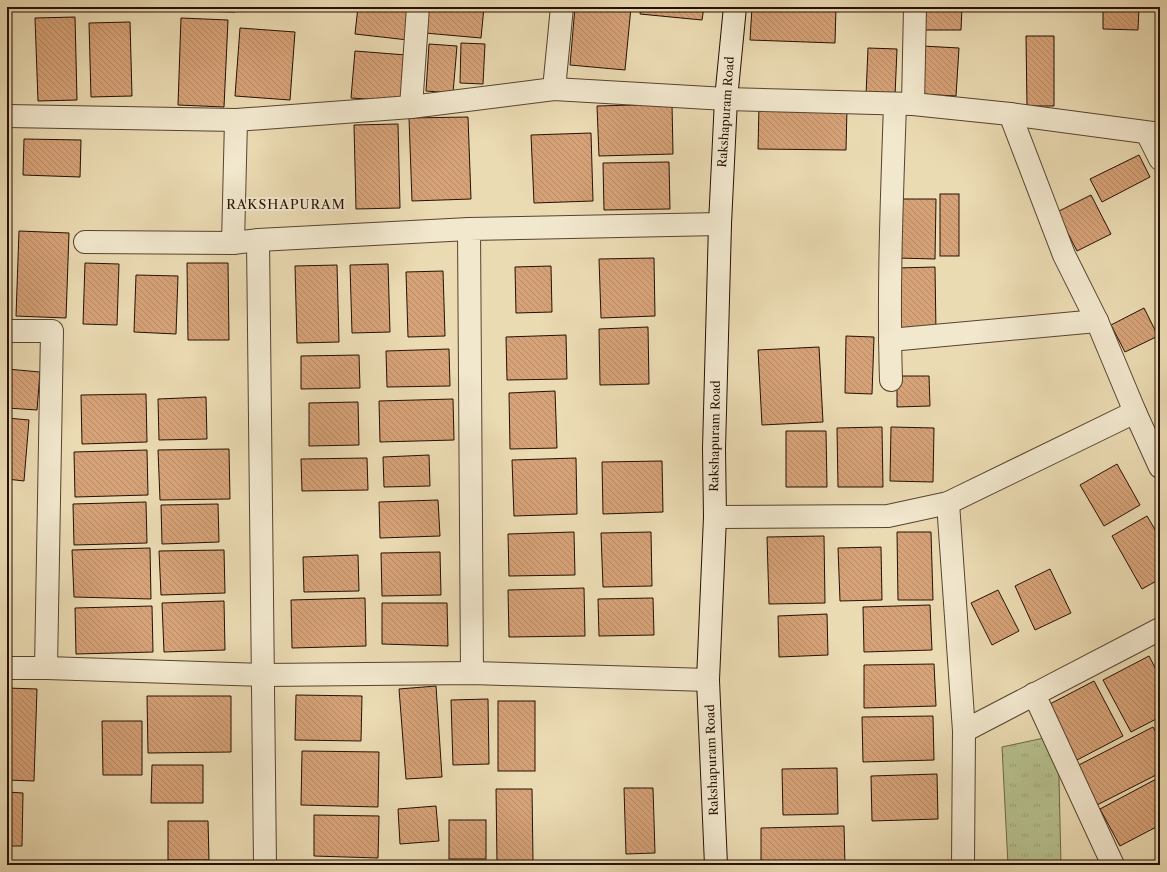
<svg xmlns="http://www.w3.org/2000/svg" width="1167" height="872" font-family="'Libre Caslon Text',serif">
<defs>
<pattern id="grass-tufts" width="24" height="20" patternUnits="userSpaceOnUse"><rect width="24" height="20" fill="#b6c08e"/><path d="M3 7l-1-3M5 7V3M7 7l1-3M15 17l-1-3M17 17v-4M19 17l1-3" fill="none" stroke="#9ca479"/></pattern>
<pattern id="building-back-hatch" width="6" height="6" patternUnits="userSpaceOnUse"><rect width="6" height="6" fill="#d6a278"/><path d="M-1 5l2 2M0 0l6 6M5-1l2 2" fill="none" stroke="#b88a66"/></pattern>
</defs>
<rect width="100%" height="100%" fill="#ebdbb3"/>
<filter id="stains"><feTurbulence type="fractalNoise" baseFrequency=".005" numOctaves="4"/><feColorMatrix values="0 0 0 0 .2 0 0 0 0 .09 0 0 0 0 .02 0 0 0 .5 -.17"/></filter>
<radialGradient id="worn" r=".72"><stop offset=".6" stop-color="#630" stop-opacity="0"/><stop offset="1" stop-color="#630" stop-opacity=".3"/></radialGradient>
<polygon fill="url(#grass-tufts)" stroke="#6e6848" points="1058,735 1061,865 1008,865 1002,747"/>
<g fill="url(#building-back-hatch)" stroke="#261003">
<polygon points="142,7 183,7 183,9"/>
<polygon points="192,7 235,7 235,12 192,11"/>
<polygon points="358,7 412,7 408,40 355,34"/>
<polygon points="427,7 484,7 481,38 425,33"/>
<polygon points="575,7 631,7 625,70 570,65"/>
<polygon points="641,7 704,7 702,20 640,14"/>
<polygon points="752,7 836,7 835,43 750,40"/>
<polygon points="924,7 962,7 961,30 924,30"/>
<polygon points="1103,7 1139,7 1138,30 1103,29"/>
<polygon points="75,17 77,100 38,101 35,18"/>
<polygon points="181,18 228,20 224,107 178,105"/>
<polygon points="130,22 132,96 91,97 89,23"/>
<polygon points="240,28 295,32 290,100 235,96"/>
<polygon points="1026,36 1054,36 1054,106 1027,106"/>
<polygon points="461,43 485,44 483,84 460,83"/>
<polygon points="429,44 457,46 453,93 426,91"/>
<polygon points="922,46 959,48 956,96 919,94"/>
<polygon points="868,48 897,49 895,96 866,95"/>
<polygon points="355,51 406,55 402,101 351,98"/>
<polygon points="672,104 673,154 599,156 597,106"/>
<polygon points="759,106 847,108 846,150 758,149"/>
<polygon points="468,117 471,199 412,201 409,118"/>
<polygon points="398,124 400,208 356,209 354,125"/>
<polygon points="591,133 593,201 534,203 531,135"/>
<polygon points="24,139 81,140 80,177 23,175"/>
<polygon points="1139,155 1150,177 1102,202 1090,179"/>
<polygon points="669,162 670,209 604,210 603,163"/>
<rect x="940" y="194" width="19" height="62"/>
<polygon points="1091,195 1111,234 1077,251 1057,212"/>
<polygon points="899,199 936,199 935,259 898,258"/>
<polygon points="19,231 69,233 66,318 16,316"/>
<polygon points="654,258 655,316 601,318 599,259"/>
<polygon points="85,263 119,264 117,325 83,324"/>
<polygon points="187,263 228,263 229,340 188,340"/>
<polygon points="388,264 390,332 352,333 350,265"/>
<polygon points="337,265 339,342 297,343 295,266"/>
<polygon points="551,266 552,312 516,313 515,267"/>
<polygon points="935,267 936,332 898,333 897,268"/>
<polygon points="443,271 445,336 408,337 406,272"/>
<polygon points="136,275 178,276 176,334 134,332"/>
<polygon points="1144,308 1158,336 1125,352 1111,325"/>
<polygon points="648,327 649,384 600,385 599,329"/>
<polygon points="566,335 567,379 507,380 506,337"/>
<polygon points="846,336 874,337 872,394 845,393"/>
<polygon points="819,347 823,422 762,425 758,350"/>
<polygon points="449,349 450,386 387,387 386,351"/>
<polygon points="359,355 360,388 301,389 301,356"/>
<polygon points="7,369 40,372 37,410 7,408"/>
<polygon points="897,376 929,376 930,406 897,407"/>
<polygon points="555,391 557,448 510,449 509,393"/>
<polygon points="146,394 147,442 82,444 81,395"/>
<polygon points="206,397 207,439 159,440 158,399"/>
<polygon points="453,399 454,440 380,442 379,401"/>
<polygon points="358,402 359,445 309,446 309,403"/>
<polygon points="7,418 29,420 24,481 7,479"/>
<polygon points="882,427 883,487 838,487 837,428"/>
<polygon points="891,427 934,428 933,482 890,481"/>
<polygon points="786,431 826,431 827,487 786,487"/>
<polygon points="229,449 230,499 160,500 158,450"/>
<polygon points="147,450 148,495 75,497 74,452"/>
<polygon points="429,455 430,486 384,487 383,457"/>
<polygon points="367,458 368,490 302,491 301,459"/>
<polygon points="576,458 577,514 514,516 512,460"/>
<polygon points="662,461 663,512 603,514 602,462"/>
<polygon points="1117,464 1140,505 1104,526 1080,485"/>
<polygon points="438,500 440,536 380,538 379,502"/>
<polygon points="146,502 147,543 74,545 73,504"/>
<polygon points="218,504 219,542 162,544 161,505"/>
<polygon points="1147,516 1160,538 1160,579 1142,589 1112,536"/>
<polygon points="574,532 575,575 509,576 508,534"/>
<polygon points="651,532 652,586 603,587 601,533"/>
<polygon points="897,532 931,532 933,600 898,600"/>
<polygon points="824,536 825,603 769,604 767,537"/>
<polygon points="881,547 882,600 840,601 838,548"/>
<polygon points="150,548 151,599 74,597 72,550"/>
<polygon points="224,550 225,593 161,595 159,551"/>
<polygon points="440,552 441,595 382,596 381,553"/>
<polygon points="358,555 359,591 304,592 303,557"/>
<polygon points="1050,569 1071,613 1035,630 1015,586"/>
<polygon points="584,588 585,636 509,637 508,590"/>
<polygon points="998,590 1019,631 992,645 971,603"/>
<polygon points="365,598 366,646 292,648 291,600"/>
<polygon points="653,598 654,635 599,636 598,599"/>
<polygon points="224,601 225,650 164,652 162,603"/>
<polygon points="382,603 447,603 448,646 382,644"/>
<polygon points="930,605 932,650 864,652 863,607"/>
<polygon points="152,606 153,652 76,654 75,608"/>
<polygon points="827,614 828,655 779,657 778,616"/>
<polygon points="1149,656 1160,677 1160,717 1131,732 1103,680"/>
<polygon points="934,664 936,706 864,708 864,665"/>
<polygon points="1094,681 1123,736 1077,760 1048,705"/>
<polygon points="436,686 442,777 406,779 399,689"/>
<polygon points="7,688 37,689 34,781 7,780"/>
<polygon points="296,695 362,696 361,741 295,740"/>
<polygon points="147,696 231,696 231,752 148,753"/>
<polygon points="488,699 489,764 453,765 451,700"/>
<rect x="498" y="701" width="37" height="70"/>
<polygon points="933,716 934,760 863,762 862,717"/>
<polygon points="102,721 142,721 142,775 103,775"/>
<polygon points="1153,727 1160,740 1160,773 1093,807 1073,768"/>
<polygon points="302,751 379,752 378,807 301,805"/>
<polygon points="152,765 203,765 203,803 151,803"/>
<polygon points="837,768 838,814 783,815 782,769"/>
<polygon points="937,774 938,819 872,821 871,776"/>
<polygon points="1160,777 1160,825 1120,846 1100,809"/>
<polygon points="624,788 653,788 655,853 626,854"/>
<polygon points="496,789 532,789 533,861 497,862"/>
<polygon points="7,792 23,793 22,846 7,846"/>
<polygon points="436,806 439,841 400,844 398,809"/>
<polygon points="314,815 379,816 378,858 314,856"/>
<rect x="449" y="820" width="37" height="39"/>
<polygon points="168,821 208,821 209,860 168,860"/>
<polygon points="844,826 845,865 761,865 761,828"/>
</g>
<g fill="none" stroke-linecap="round" stroke-linejoin="round">
<g stroke="#57432f" stroke-width="24">
<g id="street">
<polyline points="554,89 562,7"/>
<polyline points="913,104 915,7"/>
<polyline points="411,107 418,7"/>
<polyline points="1010,114 1064,255 1097,321 1135,412 1160,467"/>
<polyline points="7,116 236,120 411,107 554,89 726,99 913,104 1010,114 1160,134"/>
<polyline points="1147,133 1160,159"/>
<polyline points="258,240 265,865"/>
<polyline points="85,242 233,243 258,240 469,229"/>
<polyline points="233,243 236,120"/>
<polyline points="7,331 52,331 46,668"/>
<polyline points="890,340 1097,321"/>
<path d="M891 380C888 288 892 196 895 104"/>
<polyline points="948,503 964,731 963,865"/>
<polyline points="715,517 888,516 948,503 1135,412"/>
<polyline points="7,668 46,668 263,675 472,673 708,680"/>
<polyline points="472,673 469,229 720,224"/>
<polyline points="1034,694 1113,865"/>
<polyline points="964,731 1160,629"/>
</g>
</g>
<g stroke="#261003" stroke-width="24">
<polyline id="secondary" points="716,865 708,680 715,517 714,449 720,224 726,99 735,7"/>
</g>
<use href="#street" stroke="#f2e8ce" stroke-width="22"/>
<use href="#secondary" stroke="#f2e8ce" stroke-width="22"/>
</g>
<g text-anchor="middle" stroke-width="4" stroke-linejoin="round" paint-order="stroke">
<g font-size="12" fill="#261003" stroke="#f2e8ce">
<text transform="translate(726 112) rotate(-86)" y="4">Rakshapuram Road</text>
<text transform="translate(715 436) rotate(-89)" y="4">Rakshapuram Road</text>
<text transform="translate(712 760) rotate(-92)" y="4">Rakshapuram Road</text>
</g>
<g font-size="13" letter-spacing="1" fill="#261003" stroke="#f2e8ce">
<text x="286" y="209">RAKSHAPURAM</text>
</g>
</g>
<rect width="1167" height="872" fill="none" stroke="#ebdbb3" stroke-width="24"/>
<rect x="8" y="8" width="1151" height="856" fill="none" stroke="#261003" stroke-width="2"/>
<rect x="12" y="12" width="1143" height="848" fill="none" stroke="#261003"/>
<rect width="100%" height="100%" filter="url(#stains)"/>
<rect width="100%" height="100%" fill="url(#worn)"/>
</svg>
